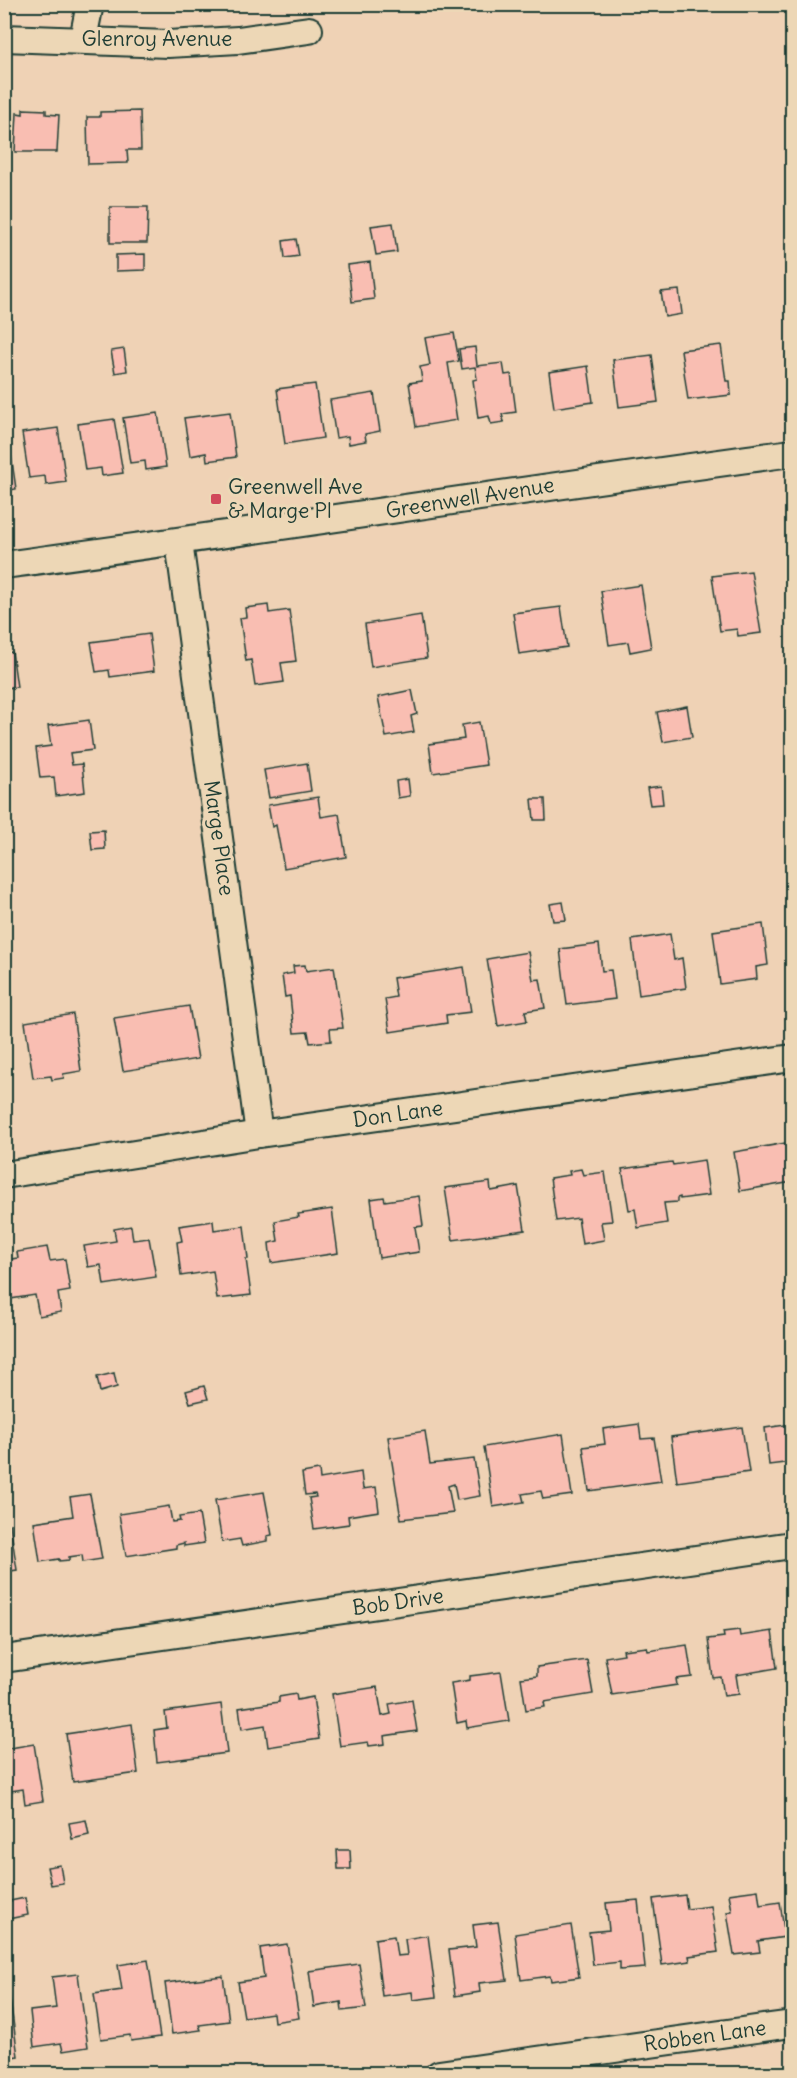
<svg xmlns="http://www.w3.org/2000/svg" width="797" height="2078" font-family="Delius,sans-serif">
<rect width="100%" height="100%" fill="#efd2b5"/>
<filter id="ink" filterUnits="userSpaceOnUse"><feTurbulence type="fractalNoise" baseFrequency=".0167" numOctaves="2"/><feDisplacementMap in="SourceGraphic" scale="12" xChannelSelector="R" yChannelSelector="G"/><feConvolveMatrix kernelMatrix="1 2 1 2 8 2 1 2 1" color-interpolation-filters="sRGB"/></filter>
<g filter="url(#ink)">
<g fill="#f9beb2" stroke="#1f3d34" stroke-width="1.5">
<polygon points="23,109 46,110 46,114 59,115 57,152 15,152 17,113 23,114"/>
<polygon points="140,111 141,150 127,150 128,163 88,164 87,117 100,117 100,112"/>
<polygon points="110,207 148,207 147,243 110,243"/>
<polygon points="393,223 397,252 376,255 371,226"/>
<polygon points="296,239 299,256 285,258 283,241"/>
<polygon points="145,254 145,270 116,271 116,255"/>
<polygon points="370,262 374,299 352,302 348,265"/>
<polygon points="679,290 682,314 665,317 661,292"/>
<polygon points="454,333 459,361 448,363 457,420 416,427 409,383 422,381 420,367 430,365 425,338"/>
<polygon points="721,345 726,381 730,381 731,395 688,400 681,350"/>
<polygon points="475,347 477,366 503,363 505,375 511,374 516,412 502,414 504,422 491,424 489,416 478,418 473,380 477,379 475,367 462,369 459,349"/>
<polygon points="124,349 127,371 115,373 111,351"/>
<polygon points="652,355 658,402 619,407 613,360"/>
<polygon points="588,366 593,402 554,408 549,372"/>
<polygon points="315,384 323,438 285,444 277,389"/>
<polygon points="374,393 380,431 365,434 366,441 349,444 348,436 336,438 330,400"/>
<polygon points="230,412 236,457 207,461 206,453 190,456 184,418"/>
<polygon points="158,413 166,467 146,470 145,461 130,463 123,418"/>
<polygon points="114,419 123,473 102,476 101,468 85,470 78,424"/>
<polygon points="58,428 66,482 46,485 45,476 29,478 22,433"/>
<polygon points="4,434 8,434 16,489 4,491"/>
<polygon points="751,571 761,633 738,636 737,629 720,631 712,576"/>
<polygon points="641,585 651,648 630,652 628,642 609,645 601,591"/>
<polygon points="268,605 269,613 289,610 296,661 281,663 284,682 255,686 251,660 246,661 240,618 246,617 245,608"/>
<polygon points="561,607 567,647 519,654 513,613"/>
<polygon points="421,615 427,658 371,667 365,624"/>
<polygon points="149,634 154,671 110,677 109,670 96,672 91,642"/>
<polygon points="12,652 17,687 4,688 4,653"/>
<polygon points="412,690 417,714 411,716 414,732 386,737 378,697"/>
<polygon points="687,706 692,737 663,742 657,712"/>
<polygon points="89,720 93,750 70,753 72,765 82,764 85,792 56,796 54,777 40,778 36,748 51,746 48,726"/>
<polygon points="479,722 486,765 433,773 429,744 464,739 462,725"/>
<polygon points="307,763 311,791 269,798 264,770"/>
<polygon points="408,779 410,796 398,798 396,781"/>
<polygon points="661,786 663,804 650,805 647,788"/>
<polygon points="318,797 321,817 339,814 346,857 284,868 276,825 272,827 268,805"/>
<polygon points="532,799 545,799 546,820 534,820"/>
<polygon points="104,830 105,849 92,850 90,831"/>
<polygon points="563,902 566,920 553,921 550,904"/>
<polygon points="763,924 768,965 756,967 757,979 720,984 713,931"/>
<polygon points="670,934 674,960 682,958 686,988 639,995 632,940"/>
<polygon points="599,944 602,971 611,970 615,999 567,1005 560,949"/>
<polygon points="528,952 533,980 540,979 545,1008 525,1011 527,1021 498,1026 487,959"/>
<polygon points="305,965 306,971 334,967 343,1028 330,1029 331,1041 310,1043 308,1032 294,1033 290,996 285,997 282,975 294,973 293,966"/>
<polygon points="464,967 471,1012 446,1015 447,1023 390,1032 385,999 396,997 393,978"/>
<polygon points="189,1006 198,1059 123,1071 114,1018"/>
<polygon points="73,1014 81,1071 63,1074 64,1078 52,1080 51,1076 33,1078 25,1022"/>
<polygon points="792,1142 792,1182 740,1191 734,1152"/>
<polygon points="704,1160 709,1195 680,1199 680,1197 677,1198 677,1202 664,1203 667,1223 638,1228 635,1209 629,1210 622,1169 672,1162 673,1165"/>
<polygon points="581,1169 583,1175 605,1172 612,1221 601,1222 604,1240 582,1244 578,1218 556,1221 550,1178 570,1175 569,1171"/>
<polygon points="490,1182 491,1191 518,1186 525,1230 453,1240 445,1188"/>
<polygon points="419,1196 423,1226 415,1227 419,1252 379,1258 371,1199 384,1197 385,1201"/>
<polygon points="332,1209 338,1253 271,1263 269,1243 278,1241 275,1221 299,1217 298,1214"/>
<polygon points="213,1221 214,1230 244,1226 248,1259 246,1259 251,1295 217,1299 213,1271 181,1276 177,1242 182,1241 179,1226"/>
<polygon points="131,1226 133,1240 149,1238 156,1277 104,1285 101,1265 88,1267 84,1246 116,1241 114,1229"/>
<polygon points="47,1247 50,1261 65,1259 70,1291 58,1293 61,1312 39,1316 35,1295 4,1300 4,1260 18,1258 17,1252"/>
<polygon points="114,1373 117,1387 100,1392 97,1377"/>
<polygon points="204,1386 208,1399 190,1403 186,1391"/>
<polygon points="639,1424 641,1439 654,1438 661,1481 589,1491 583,1447 605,1444 603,1429"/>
<polygon points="792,1424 792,1462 769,1465 765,1428"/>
<polygon points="742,1427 749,1472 677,1482 671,1437"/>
<polygon points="425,1431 430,1464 474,1459 480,1496 457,1500 454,1484 448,1486 453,1513 401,1519 388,1437"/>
<polygon points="563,1434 572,1495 543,1499 541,1491 522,1494 524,1502 493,1507 484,1447"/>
<polygon points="319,1470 320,1479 361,1472 363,1489 376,1487 379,1511 348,1516 349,1524 314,1529 309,1498 316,1497 315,1494 305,1495 302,1473"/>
<polygon points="264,1492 272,1535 267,1536 267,1541 242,1546 240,1539 222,1542 215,1500"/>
<polygon points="90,1494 102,1559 83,1562 82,1555 69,1557 69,1560 59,1561 59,1559 40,1562 34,1522 73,1516 70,1497"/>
<polygon points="169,1506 172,1522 180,1521 179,1517 199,1514 204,1543 184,1546 184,1543 176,1545 176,1548 126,1556 119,1514"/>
<polygon points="10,1524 17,1570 4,1572 4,1525"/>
<polygon points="739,1630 740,1636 772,1631 777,1668 736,1675 739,1694 724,1696 721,1677 713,1678 708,1639 724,1637 723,1632"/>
<polygon points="687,1645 692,1677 676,1679 677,1685 612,1695 605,1657 624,1654 623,1650 647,1647 648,1651"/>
<polygon points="587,1660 593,1694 544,1702 545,1707 526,1710 521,1678 537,1676 537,1667"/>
<polygon points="501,1672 509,1721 467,1728 466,1721 457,1723 451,1683 470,1680 470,1676"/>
<polygon points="377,1687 382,1716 391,1714 389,1704 412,1700 417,1731 384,1736 385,1744 369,1746 368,1742 340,1746 332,1694"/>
<polygon points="296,1694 297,1700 313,1697 319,1739 268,1747 265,1725 242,1729 239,1708 279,1702 279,1697"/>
<polygon points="221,1704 227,1753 157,1762 154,1730 167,1728 165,1712"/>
<polygon points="132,1724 138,1773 73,1782 66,1734"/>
<polygon points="34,1744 43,1801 25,1804 23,1789 4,1792 4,1749"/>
<polygon points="86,1820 89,1835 72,1839 69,1823"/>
<polygon points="337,1850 350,1850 351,1869 338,1869"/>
<polygon points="60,1865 63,1883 51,1885 47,1867"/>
<polygon points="758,1890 760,1905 780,1902 785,1937 758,1941 760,1952 734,1955 727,1912 732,1911 729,1894"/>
<polygon points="685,1895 687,1909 711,1906 718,1952 689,1956 690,1961 662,1965 653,1899"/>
<polygon points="25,1898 28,1915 8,1919 5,1902"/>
<polygon points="638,1900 645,1968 620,1970 620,1962 593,1965 589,1932 609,1930 606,1903"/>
<polygon points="498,1922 507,1980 479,1983 480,1992 455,1996 449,1950 476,1947 473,1925"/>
<polygon points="571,1925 579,1977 551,1981 550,1976 521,1980 515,1934"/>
<polygon points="428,1935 436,1997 413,2000 412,1992 382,1996 375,1939 394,1936 397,1956 407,1955 405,1939"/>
<polygon points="287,1944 299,2018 274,2022 273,2013 244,2017 238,1982 264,1978 260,1948"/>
<polygon points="148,1960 160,2037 131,2041 130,2035 101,2039 94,1994 122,1990 118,1965"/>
<polygon points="359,1964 366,2008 342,2011 341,2002 314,2007 309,1971"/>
<polygon points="78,1974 88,2047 63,2051 61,2043 34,2047 30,2011 56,2008 52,1977"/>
<polygon points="223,1976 229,2021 199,2025 201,2030 172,2034 165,1983"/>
<polygon points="7,1978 18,2056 4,2058 4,1979"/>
</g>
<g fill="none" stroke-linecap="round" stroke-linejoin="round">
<g stroke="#1f3d34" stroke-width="30">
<g id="minor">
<polyline points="4,38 168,44 238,40 309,30"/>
<polyline points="83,39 90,4"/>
<polyline points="179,542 259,1134"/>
<path d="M4 565C268 530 529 488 792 453"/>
<polyline points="4,1175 259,1134 792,1058"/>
<polyline points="4,1659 792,1545"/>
<polyline points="439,2074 792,2024"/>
</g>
</g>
<use href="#minor" stroke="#edd7b6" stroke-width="26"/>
</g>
</g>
<rect fill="#d1495b" stroke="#edd7b6" stroke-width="2" x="210" y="493" width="12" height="12" rx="3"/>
<g text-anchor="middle" stroke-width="6" stroke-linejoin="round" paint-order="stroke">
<g font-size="21" fill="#1f3d34" stroke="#edd7b6">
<text x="157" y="46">Glenroy Avenue</text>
<text transform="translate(470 498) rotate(-9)" y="7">Greenwell Avenue</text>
<text transform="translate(219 838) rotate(82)" y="7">Marge Place</text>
<text transform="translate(398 1114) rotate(-8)" y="7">Don Lane</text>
<text transform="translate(398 1602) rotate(-8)" y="7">Bob Drive</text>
<text transform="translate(705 2036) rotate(-8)" y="7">Robben Lane</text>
</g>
<g font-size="21" fill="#1f3d34" stroke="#edd7b6" text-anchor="start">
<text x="228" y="494">Greenwell Ave<tspan x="228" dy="24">&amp; Marge Pl</tspan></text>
</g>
</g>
<rect width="797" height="2078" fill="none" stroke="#edd7b6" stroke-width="24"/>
<rect x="12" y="12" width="773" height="2054" fill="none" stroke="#1f3d34" stroke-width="2" filter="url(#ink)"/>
</svg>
